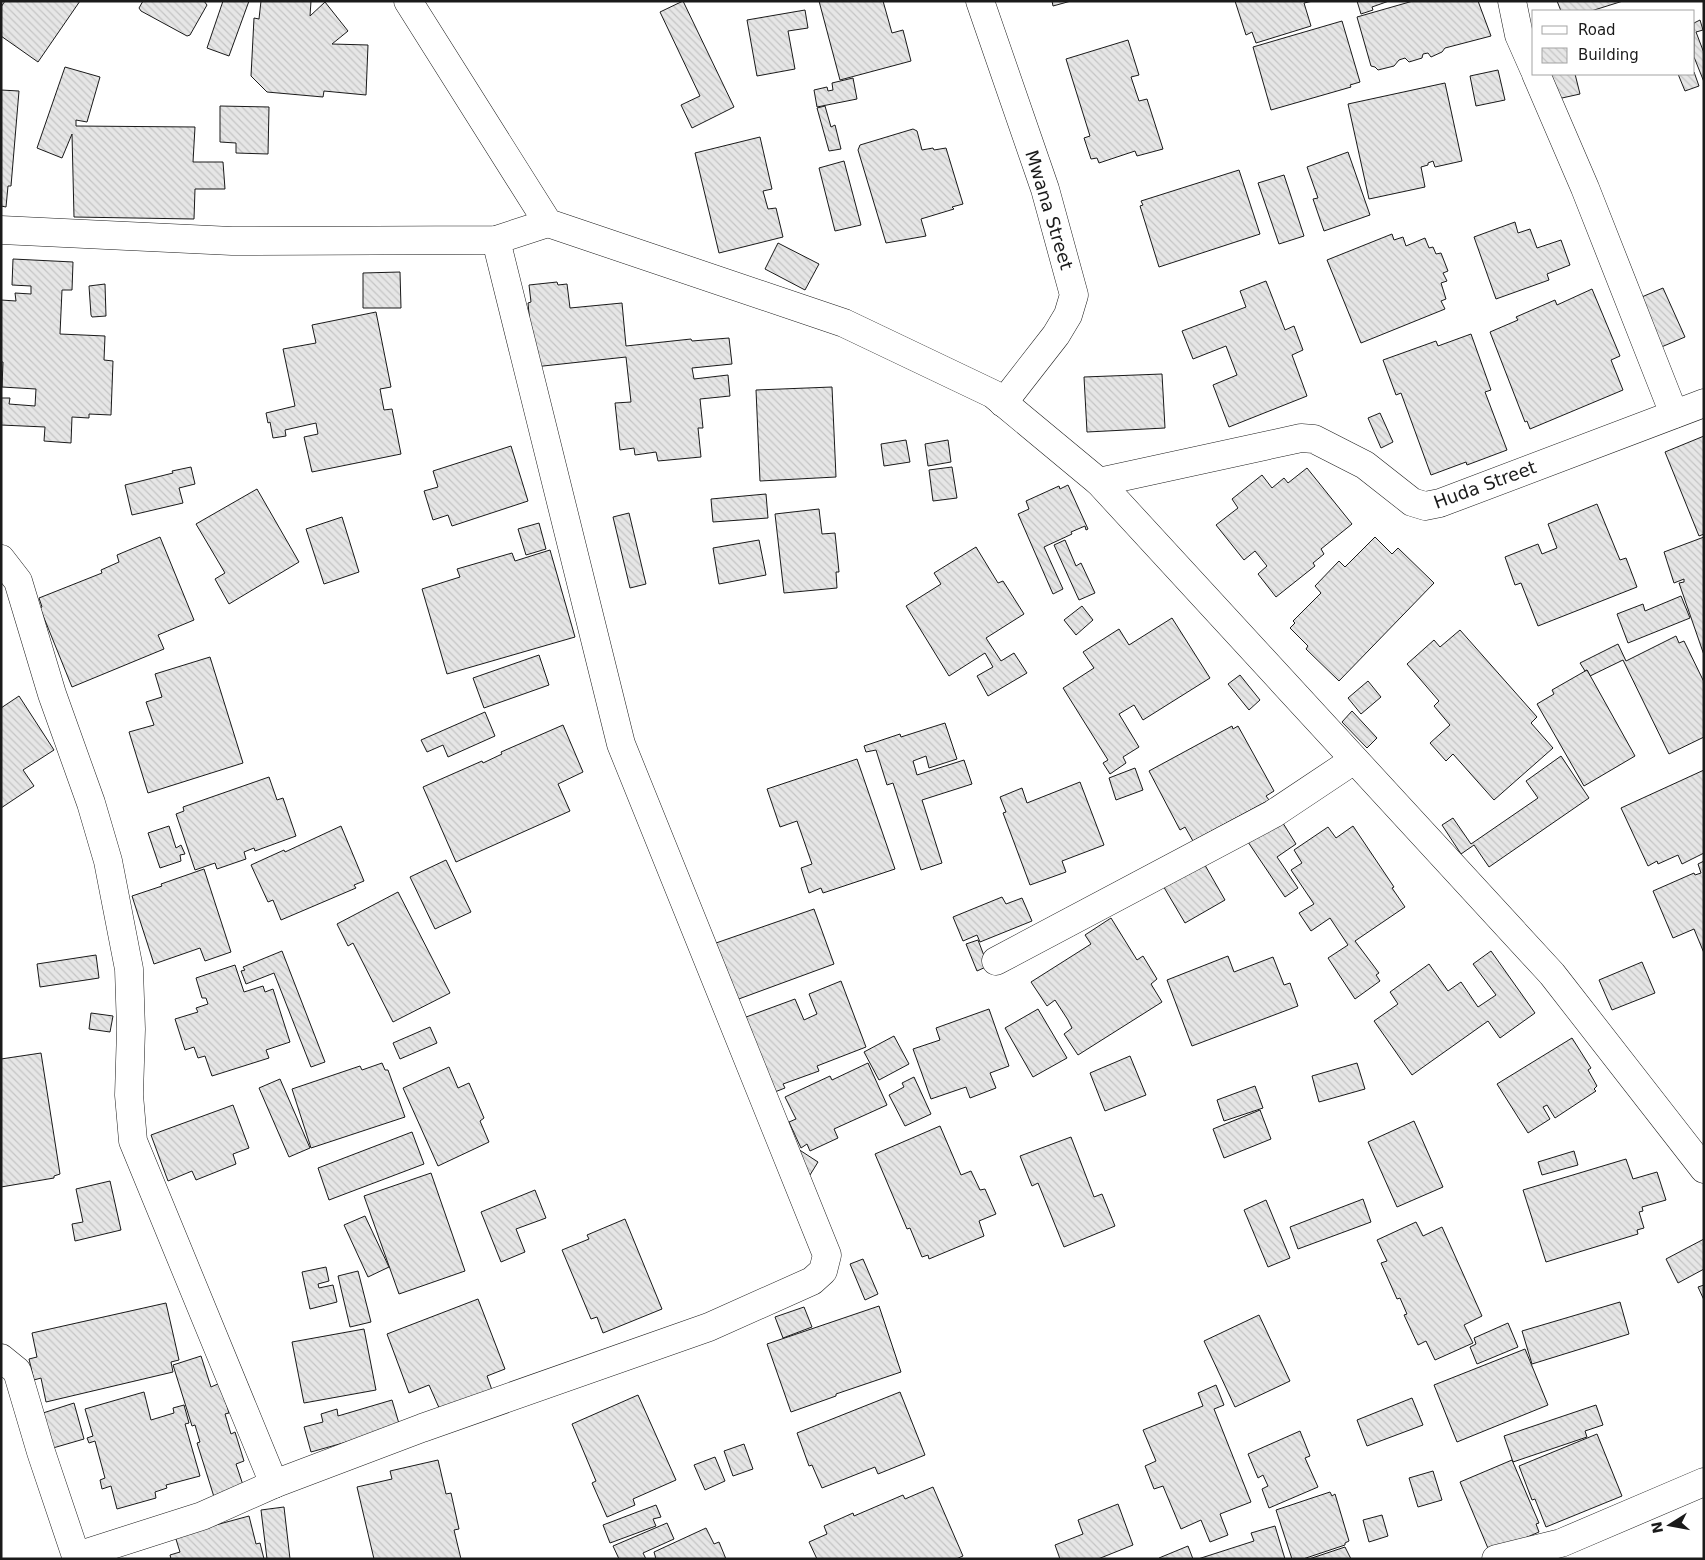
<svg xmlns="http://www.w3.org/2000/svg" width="1705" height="1560" font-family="'DejaVu Sans',sans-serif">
<defs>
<pattern id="building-back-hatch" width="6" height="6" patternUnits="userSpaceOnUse" patternTransform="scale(1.25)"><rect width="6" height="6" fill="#e6e6e6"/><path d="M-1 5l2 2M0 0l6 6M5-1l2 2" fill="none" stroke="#c5c5c5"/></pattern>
</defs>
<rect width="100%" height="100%" fill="#fff"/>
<g fill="url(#building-back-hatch)" stroke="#1a1a1a">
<polygon points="5,1 80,1 38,62 1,36 1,7"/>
<polygon points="143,1 204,1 207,5 190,35 187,36 141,11 139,8"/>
<polygon points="223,1 249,1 229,56 207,48"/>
<polygon points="261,1 311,1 310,16 325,2 348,31 332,44 368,45 366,95 324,91 323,97 267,92 251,76 254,18 259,19"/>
<polygon points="683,1 734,107 692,128 681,105 700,96 660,12"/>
<polygon points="819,1 883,1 892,33 903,30 911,61 840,80"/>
<polygon points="1052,1 1071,1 1053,6"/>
<polygon points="1235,1 1313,1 1304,3 1311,26 1256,43 1252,32 1246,35"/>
<polygon points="1357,1 1389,1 1372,7 1373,10 1361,14"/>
<polygon points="1413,1 1478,1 1491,36 1445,48 1442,52 1431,57 1428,53 1423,54 1422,58 1409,62 1405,58 1399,60 1394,66 1378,70 1375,67 1371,66 1357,17"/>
<polygon points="1557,1 1623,1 1591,11 1561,11"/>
<polygon points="805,10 808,28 788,31 795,69 757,76 747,20"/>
<polygon points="1700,20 1703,30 1696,32 1704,53 1704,82 1694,57 1694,23"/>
<polygon points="1342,21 1360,82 1350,85 1351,87 1271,110 1253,47"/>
<polygon points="1128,40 1139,75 1131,77 1139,101 1147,99 1163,149 1137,156 1135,151 1099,163 1097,158 1091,159 1084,138 1090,136 1066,59"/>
<polygon points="65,67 100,77 87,122 76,120 76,126 195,127 193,162 223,162 225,189 195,189 194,219 74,217 72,134 62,158 37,148"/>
<polygon points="1498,70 1505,100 1476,106 1470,76"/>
<polygon points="1694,72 1699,86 1685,91 1678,74 1694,74"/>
<polygon points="1546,74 1575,74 1580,94 1553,100"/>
<polygon points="853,78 857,99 817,107 814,90 827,87 828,91 833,90 832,83"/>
<polygon points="1445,83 1462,161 1435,167 1433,161 1428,163 1428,165 1421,167 1425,187 1369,199 1348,104"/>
<polygon points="1,90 19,91 11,186 8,186 6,207 1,206"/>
<polygon points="220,106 269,107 268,154 236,153 236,143 220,142"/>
<polygon points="825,106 831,127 835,125 841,149 829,151 817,108"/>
<polygon points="913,129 917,131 922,150 933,148 934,150 946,148 963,204 952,207 954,209 921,219 926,236 886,243 858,150 860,145"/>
<polygon points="760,137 772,189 763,191 768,209 776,208 783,237 719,253 695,153"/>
<polygon points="1348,152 1370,215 1324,231 1313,199 1318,198 1307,167"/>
<polygon points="844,161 861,225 835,231 819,168"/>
<polygon points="1239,170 1260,234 1159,267 1140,206 1143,205 1141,201"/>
<polygon points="1284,175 1304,236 1279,244 1258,183"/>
<polygon points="1515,222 1518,233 1530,229 1537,248 1561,240 1570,265 1547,274 1549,280 1496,299 1474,237"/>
<polygon points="1392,234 1394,240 1403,237 1406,246 1425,238 1429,248 1433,247 1436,254 1441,253 1448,271 1443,273 1447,281 1441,283 1446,299 1441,301 1445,309 1361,343 1327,260"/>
<polygon points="778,243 819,264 805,290 765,269"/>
<polygon points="13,259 73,262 72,290 62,290 60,334 105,336 104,360 113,361 111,415 89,414 89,418 72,417 71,443 44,441 45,427 1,425 1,398 10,398 9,404 35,406 36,389 2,387 3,362 1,362 1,300 16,301 15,293 31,294 31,286 12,285"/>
<polygon points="400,272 401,308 363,308 363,273"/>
<polygon points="1266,281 1285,330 1294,326 1303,350 1292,355 1307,396 1229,427 1213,385 1237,375 1226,346 1193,359 1182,331 1246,307 1240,291"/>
<polygon points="557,282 558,285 567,284 570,308 622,303 626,346 691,339 692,341 729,338 732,364 692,368 694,379 728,375 730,396 700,399 703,428 698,428 701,457 658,461 656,452 635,455 634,448 620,450 615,403 631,402 626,357 534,367 528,303 531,302 529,285"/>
<polygon points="105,284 106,316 92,317 91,315 89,286"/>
<polygon points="1663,288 1685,337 1659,348 1637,299"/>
<polygon points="1592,289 1620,356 1611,360 1623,390 1530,429 1527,421 1525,422 1490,332 1518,320 1516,317 1555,300 1557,305"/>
<polygon points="376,312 391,387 380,389 384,410 392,409 401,454 312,472 304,437 318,434 316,423 285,430 286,436 273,438 270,422 268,423 266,413 295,406 283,349 316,343 312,325"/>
<polygon points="1471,334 1491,390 1485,392 1507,450 1467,465 1466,462 1431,475 1401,393 1396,395 1383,360 1436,341 1438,346"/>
<polygon points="1162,374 1165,428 1087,432 1084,377"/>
<polygon points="832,387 836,477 760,481 756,390"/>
<polygon points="1380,413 1393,442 1381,448 1368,418"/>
<polygon points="1704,436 1704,534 1699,536 1665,452"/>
<polygon points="906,440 910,462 884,466 881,444"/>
<polygon points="948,440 951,462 928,466 925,444"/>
<polygon points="511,446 528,501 452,526 448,515 433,520 424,491 438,487 433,471"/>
<polygon points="191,467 195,484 179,488 183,503 132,515 125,485 173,473 172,471"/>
<polygon points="952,467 957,498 933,501 929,470"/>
<polygon points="1307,468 1352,524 1321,549 1324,554 1313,563 1315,566 1276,597 1258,574 1267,566 1255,551 1244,560 1216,525 1238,508 1232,499 1262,475 1272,488 1284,478 1288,483"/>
<polygon points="1068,485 1088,529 1086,530 1085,526 1071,532 1072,534 1044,547 1063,589 1053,594 1018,514 1029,509 1026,501 1059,486 1060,489"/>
<polygon points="257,489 299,562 229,604 215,579 225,573 196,524"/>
<polygon points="766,494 768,518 713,522 711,499"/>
<polygon points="1597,504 1620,560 1626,558 1637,587 1538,626 1521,583 1515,585 1505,557 1538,544 1542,554 1557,548 1548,524"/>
<polygon points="819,509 822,534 835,533 839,572 836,572 837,588 784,593 775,514"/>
<polygon points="629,513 646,584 630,588 613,517"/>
<polygon points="342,517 359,572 324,584 306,529"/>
<polygon points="539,523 546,549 526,555 518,529"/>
<polygon points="160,537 194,620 158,635 164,649 72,687 40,608 42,607 39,598 102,573 101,570 119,562 117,555"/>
<polygon points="1375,537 1392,554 1398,548 1434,583 1339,681 1306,649 1308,646 1290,628 1295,623 1293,621 1321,593 1315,586 1339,561 1345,567"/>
<polygon points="1704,537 1704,655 1679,583 1684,582 1684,579 1674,583 1664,552"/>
<polygon points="759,540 766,575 719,584 713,548"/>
<polygon points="1065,540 1076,566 1081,563 1095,593 1079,600 1054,545"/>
<polygon points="976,547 998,583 1003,581 1024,614 986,638 1001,661 1014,653 1027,673 988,696 977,676 993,667 985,653 949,676 906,606 941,584 934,573"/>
<polygon points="550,550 575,637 447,674 422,589 460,577 457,569 512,553 515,561"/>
<polygon points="1681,596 1690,618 1628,643 1617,614 1643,604 1645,611"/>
<polygon points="1082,606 1093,620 1076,635 1064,620"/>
<polygon points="1172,618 1210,678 1143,720 1134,705 1119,714 1139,747 1123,757 1126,763 1110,774 1103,763 1108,760 1063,688 1094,668 1083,652 1119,629 1129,645"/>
<polygon points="1460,630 1537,717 1531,723 1553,748 1494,800 1453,754 1446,761 1430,743 1450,725 1434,706 1439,701 1407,664 1434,640 1440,647"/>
<polygon points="1676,636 1679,643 1684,641 1704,682 1704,737 1669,754 1623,660 1590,676 1587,670 1585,671 1580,663 1618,644 1626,661"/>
<polygon points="539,655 549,685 484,708 473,678"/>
<polygon points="210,657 243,763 148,793 129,732 154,725 146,702 162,697 155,674"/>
<polygon points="1587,670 1635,756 1584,786 1537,704 1554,694 1552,690"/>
<polygon points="1240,675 1260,700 1249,710 1228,684"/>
<polygon points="1368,681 1381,697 1361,714 1348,698"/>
<polygon points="19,696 54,750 23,770 34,786 1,808 1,708"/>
<polygon points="1352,711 1377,738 1367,748 1342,722"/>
<polygon points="485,712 495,736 448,757 443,745 427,752 421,740"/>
<polygon points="945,723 957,759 929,768 926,756 913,761 917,775 964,760 972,784 922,800 942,863 921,870 893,783 887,785 876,750 866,752 864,746 900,734 901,737"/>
<polygon points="563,725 583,772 558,784 570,811 456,862 423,787 482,761 483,763 502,754 501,752"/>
<polygon points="1232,726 1233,729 1238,726 1274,791 1266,796 1269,800 1193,841 1185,827 1180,830 1149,771"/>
<polygon points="1561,756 1589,798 1489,867 1474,845 1461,854 1442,825 1453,818 1471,844 1538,798 1526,781"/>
<polygon points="857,759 895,869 823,893 821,888 809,893 801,868 812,864 797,821 780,827 767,789"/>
<polygon points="1135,768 1143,790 1116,800 1109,778"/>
<polygon points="1704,770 1704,853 1682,864 1678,855 1658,864 1657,861 1648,866 1621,808"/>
<polygon points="269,777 277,800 283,798 296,836 255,851 254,848 244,852 246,859 217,869 215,863 195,870 176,814 184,811 183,807"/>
<polygon points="1080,782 1104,845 1062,861 1066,872 1030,885 1003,813 1006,812 1000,797 1022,788 1027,803"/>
<polygon points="1281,820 1296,844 1277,857 1298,888 1285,897 1248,842"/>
<polygon points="169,826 176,848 181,845 185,854 180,855 181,861 160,868 148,833"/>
<polygon points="341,826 364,881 354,885 356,888 281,920 273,900 268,902 251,865 284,850 285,852"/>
<polygon points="1353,826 1394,887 1392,888 1405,907 1355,941 1379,973 1376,975 1380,981 1355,999 1328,958 1348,945 1330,918 1311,931 1299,913 1314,904 1291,870 1302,863 1294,850 1328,827 1336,838"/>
<polygon points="446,860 471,912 435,929 410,877"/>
<polygon points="1202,860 1225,900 1185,923 1162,884"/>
<polygon points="1704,861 1704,953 1694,929 1673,938 1653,891 1694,873 1695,875 1701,873 1698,864"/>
<polygon points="204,869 231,952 205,961 200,948 154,964 132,896 162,886 161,884"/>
<polygon points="398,892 450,993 393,1022 353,943 348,946 337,924"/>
<polygon points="1002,897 1006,904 1022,898 1032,921 980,942 977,935 963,941 953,917"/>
<polygon points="814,909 834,964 736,1000 716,943"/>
<polygon points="1111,918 1137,960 1143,956 1157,979 1151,984 1162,1002 1078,1055 1064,1034 1072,1028 1068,1020 1055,1000 1047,1006 1031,982 1091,944 1085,935"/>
<polygon points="978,940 988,966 977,971 966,944"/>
<polygon points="282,951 325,1062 311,1067 274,973 246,984 241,971 245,970 243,967"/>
<polygon points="1491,951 1535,1013 1500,1038 1488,1021 1412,1075 1374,1021 1398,1004 1390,992 1429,964 1448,991 1461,982 1478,1007 1496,995 1473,964"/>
<polygon points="96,955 99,978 40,987 37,964"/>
<polygon points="1228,956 1234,972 1273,957 1284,985 1290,983 1298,1006 1192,1046 1167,980"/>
<polygon points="1642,962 1655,993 1612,1010 1599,980"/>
<polygon points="235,965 244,992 263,986 265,992 273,989 290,1042 266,1050 269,1058 212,1076 205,1056 198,1058 194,1047 185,1050 175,1019 198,1012 196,1008 208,1004 206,998 202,998 196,978"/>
<polygon points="841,981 866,1047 817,1066 819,1071 783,1084 785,1088 767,1095 738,1020 795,999 804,1020 817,1014 809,994"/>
<polygon points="989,1009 1009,1066 990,1073 996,1088 970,1098 966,1087 931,1099 913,1049 940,1040 936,1028"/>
<polygon points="1038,1009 1067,1058 1033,1077 1005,1028"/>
<polygon points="91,1013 113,1016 110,1032 89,1029"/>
<polygon points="430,1027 437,1043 400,1059 393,1043"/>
<polygon points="894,1036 909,1064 879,1080 864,1052"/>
<polygon points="1572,1038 1591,1068 1588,1070 1597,1086 1594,1089 1596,1091 1555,1118 1547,1105 1543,1107 1550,1119 1528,1133 1497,1084"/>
<polygon points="41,1053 60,1174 54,1176 54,1178 1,1187 1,1059"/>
<polygon points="1130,1056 1146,1095 1105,1111 1090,1073"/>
<polygon points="382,1063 385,1070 388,1070 405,1117 311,1148 292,1089 360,1066 362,1070"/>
<polygon points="868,1063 887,1105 834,1129 838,1138 810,1151 807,1144 801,1148 789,1122 796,1119 785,1097 830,1076 832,1080"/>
<polygon points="1357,1063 1365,1089 1319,1102 1312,1076"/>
<polygon points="449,1067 458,1088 469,1083 484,1118 480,1121 489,1142 438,1166 403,1088"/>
<polygon points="914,1077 931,1114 905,1126 889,1095 904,1087 902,1083"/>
<polygon points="280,1079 310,1148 289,1157 259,1088"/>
<polygon points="1255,1086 1263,1108 1224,1121 1217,1100"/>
<polygon points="233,1105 249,1148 233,1154 236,1164 196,1180 192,1171 168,1181 151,1135"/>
<polygon points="1260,1110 1271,1139 1224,1158 1213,1129"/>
<polygon points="1414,1121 1443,1187 1397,1207 1368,1142"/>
<polygon points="940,1126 961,1175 971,1171 980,1190 985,1189 996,1214 979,1221 984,1236 929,1259 928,1255 922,1257 910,1228 907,1229 875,1154"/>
<polygon points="412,1132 424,1164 329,1200 318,1168"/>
<polygon points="1071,1137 1094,1197 1102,1194 1115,1226 1064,1247 1038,1183 1032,1186 1020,1156"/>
<polygon points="798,1149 818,1162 810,1175 790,1161"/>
<polygon points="1574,1151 1578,1165 1542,1175 1538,1162"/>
<polygon points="1626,1159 1633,1179 1657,1172 1666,1200 1642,1207 1643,1211 1639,1212 1644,1228 1637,1230 1638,1234 1546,1262 1523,1190"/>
<polygon points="431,1173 465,1271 399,1294 364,1196"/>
<polygon points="110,1181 121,1230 75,1241 72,1224 83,1222 76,1189"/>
<polygon points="535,1190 546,1218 516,1229 525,1252 501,1262 481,1212"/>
<polygon points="1363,1199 1371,1222 1298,1249 1290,1227"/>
<polygon points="1266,1200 1290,1258 1268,1267 1244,1210"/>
<polygon points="365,1216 389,1267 368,1277 344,1225"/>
<polygon points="625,1219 662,1309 603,1333 597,1317 591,1319 562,1250 589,1239 587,1235"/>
<polygon points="1416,1222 1423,1236 1442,1227 1482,1316 1464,1325 1473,1343 1435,1360 1426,1341 1418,1345 1404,1315 1407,1314 1400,1298 1397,1299 1381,1263 1387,1261 1377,1240"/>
<polygon points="1704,1239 1704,1269 1678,1283 1666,1259"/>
<polygon points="863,1259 878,1294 865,1300 850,1264"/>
<polygon points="326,1267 329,1281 318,1284 319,1288 333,1285 337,1302 310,1309 302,1272"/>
<polygon points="358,1271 371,1322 350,1327 338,1276"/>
<polygon points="1704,1285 1704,1300 1698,1287"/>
<polygon points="478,1299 505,1369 487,1376 492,1390 440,1410 429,1385 409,1393 387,1334"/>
<polygon points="1620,1302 1629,1334 1532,1364 1522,1331"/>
<polygon points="166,1303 179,1360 171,1362 173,1372 46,1402 41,1378 34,1380 29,1359 37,1357 32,1333"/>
<polygon points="879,1306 901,1372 836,1394 836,1396 791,1412 767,1344"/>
<polygon points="804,1307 812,1327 783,1338 775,1317"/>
<polygon points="1259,1315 1290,1381 1235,1407 1204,1341"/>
<polygon points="1508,1323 1518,1347 1477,1364 1470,1347 1476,1344 1474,1338"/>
<polygon points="364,1329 376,1390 304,1403 292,1342"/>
<polygon points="1525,1349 1548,1405 1457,1442 1434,1385"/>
<polygon points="201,1356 211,1387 220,1383 229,1413 225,1414 231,1434 235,1432 244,1461 236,1464 245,1491 215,1500 197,1443 200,1442 195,1425 192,1426 173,1365"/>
<polygon points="1216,1385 1224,1405 1214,1409 1251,1502 1220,1514 1228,1535 1210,1542 1201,1520 1181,1529 1163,1486 1154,1489 1145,1466 1156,1461 1143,1430 1203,1406 1198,1393"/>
<polygon points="144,1392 151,1420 174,1413 173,1408 184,1405 189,1423 185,1424 200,1476 166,1485 167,1488 155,1492 156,1498 117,1509 111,1486 102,1489 100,1480 105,1478 95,1441 89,1443 87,1438 93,1436 85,1409"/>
<polygon points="900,1392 925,1455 878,1474 875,1467 822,1488 812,1465 809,1466 797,1433"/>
<polygon points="638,1395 676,1480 633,1499 635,1505 607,1517 592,1483 596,1481 572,1424"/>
<polygon points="1412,1398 1423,1425 1367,1446 1357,1420"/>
<polygon points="392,1400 400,1427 311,1452 304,1427 323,1422 321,1414 337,1409 338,1416"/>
<polygon points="74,1403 84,1439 53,1448 43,1413"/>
<polygon points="1596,1405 1603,1425 1585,1431 1587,1437 1513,1462 1504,1436"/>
<polygon points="1300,1431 1310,1456 1305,1458 1318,1487 1269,1508 1262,1489 1268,1486 1263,1475 1258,1478 1248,1454"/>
<polygon points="1597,1434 1622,1496 1546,1527 1535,1499 1532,1500 1519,1466"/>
<polygon points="744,1444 753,1469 733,1476 724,1451"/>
<polygon points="715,1457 725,1481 705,1490 694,1465"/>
<polygon points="438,1460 446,1494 451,1493 459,1529 454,1530 461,1559 374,1559 357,1487 392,1479 390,1471"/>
<polygon points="1512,1460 1539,1523 1536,1524 1539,1532 1490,1553 1460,1482"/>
<polygon points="1433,1471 1442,1500 1418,1507 1409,1478"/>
<polygon points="933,1487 963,1556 956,1559 817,1559 809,1542 827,1534 824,1526 853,1513 854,1516 903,1495 905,1499"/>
<polygon points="1330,1492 1332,1496 1335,1494 1349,1541 1345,1543 1345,1545 1303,1559 1292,1559 1276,1510"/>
<polygon points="1118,1504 1133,1545 1098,1559 1060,1559 1055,1545 1083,1534 1078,1520"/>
<polygon points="656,1505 661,1517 653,1519 656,1526 610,1543 603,1525"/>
<polygon points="284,1507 290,1559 267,1559 261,1510"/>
<polygon points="1382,1515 1388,1536 1369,1542 1363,1520"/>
<polygon points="249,1516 256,1544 260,1543 264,1559 171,1559 170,1555 180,1552 175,1536"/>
<polygon points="667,1523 674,1539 643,1553 646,1559 619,1559 613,1546"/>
<polygon points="1275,1526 1285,1559 1198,1559 1254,1541 1251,1533"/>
<polygon points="706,1528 714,1544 719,1542 726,1559 656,1559 654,1552"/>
<polygon points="1188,1546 1193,1559 1160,1559 1159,1558"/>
<polygon points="1345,1547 1351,1559 1309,1559"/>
</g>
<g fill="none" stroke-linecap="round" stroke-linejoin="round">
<g stroke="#1a1a1a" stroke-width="29">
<g id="minor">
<polyline points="408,1 548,223 844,323 993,394 1099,482 1552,974 1704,1169"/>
<polyline points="980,1 1045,189 1074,295 1068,315 1056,335 1003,403"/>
<polyline points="1512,1 1519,35 1534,69"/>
<polyline points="1536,74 1585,188 1674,414"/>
<polyline points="1,230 232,241 496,240 548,223"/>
<polyline points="1099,482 1301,438 1314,439 1365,465 1412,502 1425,506 1440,503 1704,403"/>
<polyline points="1,559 18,581 52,694 91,803 108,861 129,969 131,1029 129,1095 133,1141 274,1484"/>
<polyline points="996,961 1273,814 1354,760"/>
<polyline points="1,1358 17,1371 41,1452 77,1559"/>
<polyline points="77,1556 202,1516 274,1484 422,1428 709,1327 812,1281 823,1271 827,1255 621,744 496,240"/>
<polyline points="1496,1559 1561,1543 1704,1482"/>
</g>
</g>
<use href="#minor" stroke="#fff" stroke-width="28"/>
</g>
<g text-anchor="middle" stroke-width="4" stroke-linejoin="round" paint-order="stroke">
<g font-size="18" fill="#1a1a1a" stroke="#fff">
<text transform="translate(1049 210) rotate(73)" y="6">Mwana Street</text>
<text transform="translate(1485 485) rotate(-20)" y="6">Huda Street</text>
</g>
</g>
<rect width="1705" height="1560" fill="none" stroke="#1a1a1a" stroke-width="5"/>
<rect x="1532" y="10" width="162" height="65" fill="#ffffff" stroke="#a3a3a3"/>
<rect x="1542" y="26" width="25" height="8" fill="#ffffff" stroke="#a3a3a3"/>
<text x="1578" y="35" font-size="15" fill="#1a1a1a">Road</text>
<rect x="1542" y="48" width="25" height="15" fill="url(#building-back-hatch)" stroke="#a3a3a3"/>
<text x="1578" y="60" font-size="15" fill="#1a1a1a">Building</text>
<g transform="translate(1670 1525) rotate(259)" stroke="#ffffff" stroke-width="4" paint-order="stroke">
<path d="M0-4L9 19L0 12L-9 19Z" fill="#1a1a1a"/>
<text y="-8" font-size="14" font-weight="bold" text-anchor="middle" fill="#1a1a1a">N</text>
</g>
</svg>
